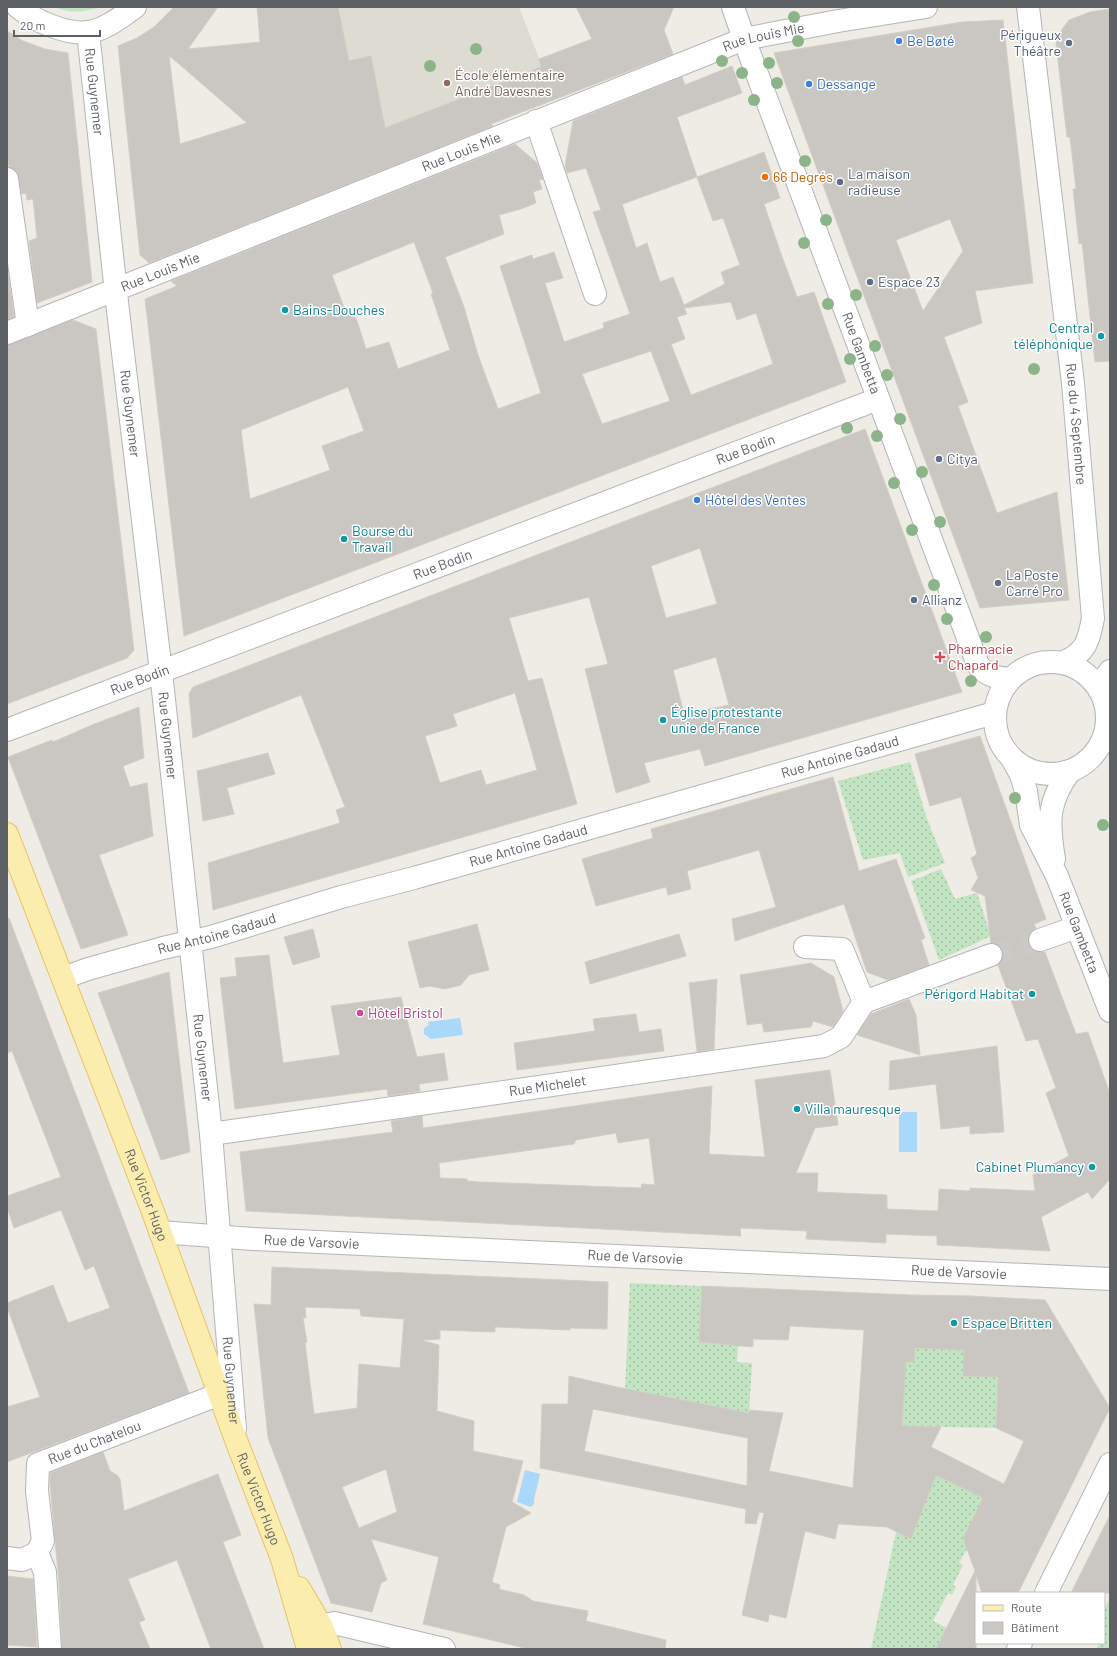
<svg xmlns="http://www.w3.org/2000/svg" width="1117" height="1656" font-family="Barlow,sans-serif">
<defs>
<pattern id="garden-dots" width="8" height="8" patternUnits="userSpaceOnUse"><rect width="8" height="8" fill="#c3e4c3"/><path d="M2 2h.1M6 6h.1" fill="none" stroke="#a2bca2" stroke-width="1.8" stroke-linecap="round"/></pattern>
</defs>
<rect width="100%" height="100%" fill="#eeece5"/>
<polygon fill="#dedbd3" points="331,7 519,7 555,99 367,173"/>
<path fill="#c3e4c3" d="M54 7H102C83 12 72 14 54 7Z"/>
<g fill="url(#garden-dots)">
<polygon points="910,762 927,819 945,863 908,877 900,853 863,860 838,781"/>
<polygon points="941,869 955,899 977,893 991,936 939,960 911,881"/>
<polygon points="630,1283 702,1286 699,1342 738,1345 737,1362 752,1363 749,1413 625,1389"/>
<polygon points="998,1347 996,1428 902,1426 906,1362 914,1362 915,1348"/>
<polygon points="900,1457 983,1498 965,1543 967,1549 959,1563 963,1565 953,1585 956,1587 952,1595 948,1593 933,1621 947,1628 936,1649 871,1649 896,1532 911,1539 923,1508"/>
<polygon points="1110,1598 1110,1649 1096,1649 1100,1643 1104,1643 1104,1634 1106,1630 1104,1629 1104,1610"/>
</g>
<g fill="#a9d8fa">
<polygon points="460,1018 463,1035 431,1039 424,1034 424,1028 429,1025 428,1022"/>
<rect x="899" y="1112" width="18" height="40"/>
<polygon points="525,1470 540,1474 534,1500 534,1504 531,1507 517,1502"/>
</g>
<g fill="#cac7c2" stroke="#d3cec4" fill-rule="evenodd">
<path d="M174 7H218L188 49 260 42 257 7H338L349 61 371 56 385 128 541 67 539 59 592 39 576 7H674L664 30 673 54 491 124 493 126 149 263 140 255 118 46 137 38 154 27ZM169 56 178 63 247 123 180 144Z"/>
<polygon points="1110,9 1110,361 1095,362 1082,243 1079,244 1073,189 1076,189 1070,137 1067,137 1056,44 1058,35 1069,20 1090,12"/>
<path d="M1003 20 1033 283 975 291 982 323 944 337 968 402 958 406 997 513 1057 492 1069 600 980 608 774 53 962 22ZM950 219 963 251 923 311 896 240Z"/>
<polygon points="7,31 23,41 45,49 68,53 92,282 37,303 29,241 37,238 33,199 27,200 26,193 22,194 17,172 9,167 7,151"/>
<path d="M732 66 742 93 677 117 697 177 620 205 622 204 636 248 647 243 660 282 673 277 684 305 725 284 721 272 740 265 723 218 713 221 697 177 764 152 780 198 764 204 780 251 797 297 814 292 846 382 184 636 145 299 177 286 171 281 515 144 537 163 543 179 539 180 542 189 533 192 536 203 521 209 499 215 504 234 445 257 464 307 478 355 498 409 541 393 500 266 532 255 533 259 554 252 563 278 545 283 564 342 604 328 603 323 630 314 593 212 601 210 586 168 567 173 565 166 573 121 682 77 685 85ZM414 242 433 293 431 294 450 350 398 369 389 342 366 349 356 318 346 313 332 275ZM731 302 737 320 756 313 773 364 691 395 671 344 685 339 677 317 687 314 684 308ZM651 351 670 401 602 424 582 374ZM348 387 364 431 322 446 330 470 250 499 241 430Z"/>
<polygon points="7,267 14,317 7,320"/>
<polygon points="73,320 96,329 134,650 127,658 7,704 7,345"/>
<path d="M865 429 962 692 705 766 700 749 644 763 650 782 616 793 585 669 608 664 589 597 509 618 528 681 542 678 577 804 213 910 208 863 340 823 336 810 345 807 301 695 193 738 189 694 193 687ZM700 548 717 604 666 618 651 566ZM716 657 729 705 684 714 673 670ZM515 693 537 770 486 785 481 770 440 783 425 736 457 726 453 714Z"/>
<polygon points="139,707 144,758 123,766 130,787 147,783 153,836 99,855 128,935 81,949 8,757 52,740 53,742 92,725"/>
<path d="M980 736 1046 919 1034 924 1036 928 1030 932 1028 937V944L1032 950 1037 952H1045L1076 1034 1088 1032 1110 1094V1179L1092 1199 1088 1192 1041 1217 1050 1251 937 1245V1236L886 1234V1243L806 1239 807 1231 740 1228 741 1236 246 1211 240 1152 393 1132 391 1121 422 1116 423 1128 712 1086 709 1154 765 1157 755 1080 830 1070 838 1125 815 1128 796 1173H818L817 1192 887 1195V1209L938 1211 939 1189 970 1191V1188L1035 1191 1033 1175 1069 1156 1046 1093 1056 1088 1038 1039 1026 1041 998 965 1003 957V951L999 945 991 943 985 896 971 890 978 878 971 858 977 854 961 797 930 806 915 754ZM616 1133 618 1143 649 1138 655 1185 642 1184 641 1188 479 1182 467 1181V1179L440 1178 439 1163 574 1144 576 1140Z"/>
<polygon points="268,753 275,774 227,788 234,814 203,821 197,771"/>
<polygon points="833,777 859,871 896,859 925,938 921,940 929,965 888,980 867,972 844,904 735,941 732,919 776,907 759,850 687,871 691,889 668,895 666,887 596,906 582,859 653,838 651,829"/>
<polygon points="7,918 9,918 189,1393 7,1462 7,1407 40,1397 7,1307 7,1303 53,1285 68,1323 110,1308 94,1266 85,1270 61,1210 14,1228 7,1207 7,1196 61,1177 12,1051 7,1053"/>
<polygon points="477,924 489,970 469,975 461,985 445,989 429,986 420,988 408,942"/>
<polygon points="313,929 320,957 293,965 284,937"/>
<polygon points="679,934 686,956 590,984 585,962"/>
<polygon points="269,955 283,1063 340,1055 331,1006 401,997 417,1057 444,1053 448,1080 419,1084 420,1091 388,1096 387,1089 235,1109 220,978 237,976 235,958"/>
<polygon points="811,963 834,977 843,1011 833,1027 813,1021 811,1027 764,1032 762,1023 747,1025 740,975"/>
<polygon points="169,972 190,1152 161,1160 98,993"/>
<polygon points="717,979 714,1049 697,1052 689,983"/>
<polygon points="909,999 916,1015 920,1055 857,1035 871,1014"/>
<polygon points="636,1014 639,1032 661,1029 664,1051 517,1070 514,1043 595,1031 593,1019"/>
<polygon points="997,1046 1004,1132 970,1134 970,1126 941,1129 936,1084 889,1090 890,1061"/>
<path d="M272 1267 608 1282 607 1329 570 1328V1330L495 1327V1332L440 1330V1339L424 1340V1341L439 1345 437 1411 474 1421 473 1451 523 1461 512 1502 531 1513 506 1527 492 1582 500 1585 499 1589 524 1595 533 1601 588 1611 586 1621 666 1640 665 1649H529L423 1624 439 1557 371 1539 387 1580 381 1583 372 1612 331 1603 268 1438 254 1304 271 1305ZM305 1307 360 1309 361 1316 404 1319 400 1368 359 1364 357 1408 314 1414 305 1343 307 1342 303 1318H306ZM386 1469 397 1512 359 1528 342 1487Z"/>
<path d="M702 1286 910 1295 971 1296 1045 1300 1110 1408 1018 1593H982L976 1575V1649H936L975 1571 963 1538 983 1498 936 1475 911 1539 887 1527 838 1524 835 1539 805 1531 786 1618 769 1614 768 1622 742 1615 764 1513 759 1512 756 1524 745 1523 746 1509 540 1468 542 1404H568L569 1376 617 1387 749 1413 750 1410 783 1413 769 1471 853 1488 864 1330 790 1326 788 1340 753 1339V1347L699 1342ZM915 1348 964 1350 963 1376 998 1377 996 1428 1024 1441 1004 1484 931 1447 941 1427 902 1426 906 1362H914ZM593 1409 748 1438 747 1486 584 1451Z"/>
<polygon points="103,1452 110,1471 117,1475 120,1479 124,1511 218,1474 241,1535 223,1542 264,1649 211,1649 177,1560 128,1579 145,1620 139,1622 150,1649 62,1648 59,1583 50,1484 50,1473"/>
<polygon points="1110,1515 1110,1593 1071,1593"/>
<polygon points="7,1576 33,1579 37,1647 7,1645"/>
</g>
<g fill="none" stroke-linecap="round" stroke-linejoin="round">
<polyline stroke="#cac9c5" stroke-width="22" stroke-dasharray="22 11" stroke-linecap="butt" points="991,955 1040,940"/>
<g stroke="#b2b5b9" stroke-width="24">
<g id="minor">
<path d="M18 7C35 21 66 35 89 32 106 29 121 17 135 7"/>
<path id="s1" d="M733 7 744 39 978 665C988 676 994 677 1009 679"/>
<path id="s2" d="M1028 7 1073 383 1093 618C1089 640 1086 653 1064 662"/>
<path id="s3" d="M88 32 118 311 161 672 211 1134 235 1429"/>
<polyline points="536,121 595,294"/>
<polyline points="7,179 28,325"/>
<path id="s4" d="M7 333 744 39 838 21 926 7"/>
<circle cx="1051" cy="718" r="56"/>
<polyline points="1099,689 1100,685 1110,671"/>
<path id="s5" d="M7 730 878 399"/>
<path id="s6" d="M1013 760 1021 775 1026 791 1031 825 1057 876 1110 1011"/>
<path d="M1054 859C1048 822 1047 802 1070 771"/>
<polyline points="1040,940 1077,927"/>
<polyline points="805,947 842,949 864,1002 991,955"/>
<path id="s7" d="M63 978 88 969 163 948 211 937 341 897 414 878 994 713"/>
<path id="s8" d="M211 1134 824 1046 841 1037 864 1002"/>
<path id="s9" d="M160 1232 253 1239 1110 1279"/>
<polyline points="37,1553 45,1572 50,1649"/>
<path id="s10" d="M7 1558 22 1560 37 1553 43 1541 37 1491 38 1464 220 1394"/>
<polyline points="1046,1593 1110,1464"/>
<path d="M311 1642C315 1631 322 1625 334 1623L444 1649"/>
<polyline points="1018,1649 1021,1643"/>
</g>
</g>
<g stroke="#e9c263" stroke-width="24">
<g id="major">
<path id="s11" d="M7 834 153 1212 236 1440 282 1559 308 1649"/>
<polyline points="299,1588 322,1627 330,1649"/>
</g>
</g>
<use href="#minor" stroke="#fff" stroke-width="22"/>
<use href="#major" stroke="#faedae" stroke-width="22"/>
</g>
<g fill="#8cb489">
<circle cx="794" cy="17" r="6"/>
<circle cx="798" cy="41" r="6"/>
<circle cx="476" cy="49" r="6"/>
<circle cx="722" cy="61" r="6"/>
<circle cx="769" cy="63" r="6"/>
<circle cx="430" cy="66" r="6"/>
<circle cx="742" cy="73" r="6"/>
<circle cx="777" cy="83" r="6"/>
<circle cx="754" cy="100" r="6"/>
<circle cx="805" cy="161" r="6"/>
<circle cx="826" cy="220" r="6"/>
<circle cx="804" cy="243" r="6"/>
<circle cx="856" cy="295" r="6"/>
<circle cx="828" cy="304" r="6"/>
<circle cx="875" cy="346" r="6"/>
<circle cx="850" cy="359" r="6"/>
<circle cx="1034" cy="369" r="6"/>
<circle cx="887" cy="375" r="6"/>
<circle cx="900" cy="419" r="6"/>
<circle cx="847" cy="428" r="6"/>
<circle cx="877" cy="436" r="6"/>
<circle cx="922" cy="472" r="6"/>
<circle cx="894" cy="483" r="6"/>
<circle cx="940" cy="522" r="6"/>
<circle cx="912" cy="530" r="6"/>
<circle cx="934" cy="585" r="6"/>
<circle cx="947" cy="619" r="6"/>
<circle cx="986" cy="637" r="6"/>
<circle cx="971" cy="681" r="6"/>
<circle cx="1015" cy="798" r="6"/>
<circle cx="1103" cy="825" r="6"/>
</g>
<g fill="#3f7fe0" stroke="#fff" stroke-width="1.5">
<circle cx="899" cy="41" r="4"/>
<circle cx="809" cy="84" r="4"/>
<circle cx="697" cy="500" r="4"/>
</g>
<g fill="#5c6f8a" stroke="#fff" stroke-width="1.5">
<circle cx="1069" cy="43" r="4"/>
<circle cx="840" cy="182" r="4"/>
<circle cx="870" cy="282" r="4"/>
<circle cx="939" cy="459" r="4"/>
<circle cx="998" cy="583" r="4"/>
<circle cx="914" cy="600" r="4"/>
</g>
<circle fill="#8d6e63" stroke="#fff" stroke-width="1.5" cx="447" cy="83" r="4"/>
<circle fill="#e8710a" stroke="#fff" stroke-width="1.5" cx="765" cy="177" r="4"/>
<g fill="#0f9aa8" stroke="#fff" stroke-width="1.5">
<circle cx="285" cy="310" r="4"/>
<circle cx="1101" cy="336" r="4"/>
<circle cx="344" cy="539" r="4"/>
<circle cx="663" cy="720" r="4"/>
<circle cx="1032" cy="994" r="4"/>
<circle cx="797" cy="1109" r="4"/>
<circle cx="1092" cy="1167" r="4"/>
<circle cx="954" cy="1323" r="4"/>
</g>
<path fill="#e0444e" stroke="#fff" stroke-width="1.5" d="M938 651h4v4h4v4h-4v4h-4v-4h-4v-4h4z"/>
<circle fill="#d1479c" stroke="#fff" stroke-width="1.5" cx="360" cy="1013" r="4"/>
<g text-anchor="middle" stroke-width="3" stroke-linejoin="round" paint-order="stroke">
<g font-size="14" fill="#4e5e75" stroke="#fff" text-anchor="start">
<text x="1061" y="40" text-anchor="end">Périgueux<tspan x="1061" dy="16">Théâtre</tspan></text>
<text x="848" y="179">La maison<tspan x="848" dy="16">radieuse</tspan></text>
<text x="878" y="287">Espace 23</text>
<text x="947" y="464">Citya</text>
<text x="1006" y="580">La Poste<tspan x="1006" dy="16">Carré Pro</tspan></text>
<text x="922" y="605">Allianz</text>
</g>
<g font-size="14" fill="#5d6065" stroke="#fff">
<text dy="5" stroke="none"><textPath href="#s4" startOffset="813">Rue Louis Mie</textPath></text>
<text dy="5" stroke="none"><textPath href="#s3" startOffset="60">Rue Guynemer</textPath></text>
<text dy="5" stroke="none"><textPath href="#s4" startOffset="489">Rue Louis Mie</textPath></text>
<text dy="5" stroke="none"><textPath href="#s4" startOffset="165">Rue Louis Mie</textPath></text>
<text dy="5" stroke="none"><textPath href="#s1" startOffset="369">Rue Gambetta</textPath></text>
<text dy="5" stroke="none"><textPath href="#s3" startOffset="384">Rue Guynemer</textPath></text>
<text dy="5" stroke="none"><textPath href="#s2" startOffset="420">Rue du 4 Septembre</textPath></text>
<text dy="5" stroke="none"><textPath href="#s5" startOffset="790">Rue Bodin</textPath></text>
<text dy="5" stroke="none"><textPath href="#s5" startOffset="466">Rue Bodin</textPath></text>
<text dy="5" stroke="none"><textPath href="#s5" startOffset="142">Rue Bodin</textPath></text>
<text dy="5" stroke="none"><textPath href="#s3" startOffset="708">Rue Guynemer</textPath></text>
<text dy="5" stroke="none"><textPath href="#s7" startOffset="808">Rue Antoine Gadaud</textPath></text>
<text dy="5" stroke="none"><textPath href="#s7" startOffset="484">Rue Antoine Gadaud</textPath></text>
<text dy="5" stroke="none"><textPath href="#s6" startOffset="186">Rue Gambetta</textPath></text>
<text dy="5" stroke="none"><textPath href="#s7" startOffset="160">Rue Antoine Gadaud</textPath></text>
<text dy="5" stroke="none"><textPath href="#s3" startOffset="1032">Rue Guynemer</textPath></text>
<text dy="5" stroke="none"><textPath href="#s8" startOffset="340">Rue Michelet</textPath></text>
<text dy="5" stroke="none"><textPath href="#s11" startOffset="387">Rue Victor Hugo</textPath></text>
<text dy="5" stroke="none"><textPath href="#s9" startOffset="152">Rue de Varsovie</textPath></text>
<text dy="5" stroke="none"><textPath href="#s9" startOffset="476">Rue de Varsovie</textPath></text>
<text dy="5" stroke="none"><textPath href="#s9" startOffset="800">Rue de Varsovie</textPath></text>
<text dy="5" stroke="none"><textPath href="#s3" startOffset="1356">Rue Guynemer</textPath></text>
<text dy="5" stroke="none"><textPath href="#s10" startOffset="183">Rue du Chatelou</textPath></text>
<text dy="5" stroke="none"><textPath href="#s11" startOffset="711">Rue Victor Hugo</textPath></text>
</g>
<g font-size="14" fill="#366cbe" stroke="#fff" text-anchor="start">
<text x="907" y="46">Be Bøté</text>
<text x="817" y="89">Dessange</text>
<text x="705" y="505">Hôtel des Ventes</text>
</g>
<g font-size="14" fill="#785e54" stroke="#fff" text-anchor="start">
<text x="455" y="80">École élémentaire<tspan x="455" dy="16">André Davesnes</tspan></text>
</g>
<g font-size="14" fill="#c56008" stroke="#fff" text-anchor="start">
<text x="773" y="182">66 Degrés</text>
</g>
<g font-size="14" fill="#0d838f" stroke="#fff" text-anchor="start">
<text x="293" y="315">Bains-Douches</text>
<text x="1093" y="333" text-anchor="end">Central<tspan x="1093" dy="16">téléphonique</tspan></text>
<text x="352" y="536">Bourse du<tspan x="352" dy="16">Travail</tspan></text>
<text x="671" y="717">Église protestante<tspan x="671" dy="16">unie de France</tspan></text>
<text x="1024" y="999" text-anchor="end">Périgord Habitat</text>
<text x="805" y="1114">Villa mauresque</text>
<text x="1084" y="1172" text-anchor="end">Cabinet Plumancy</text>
<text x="962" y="1328">Espace Britten</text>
</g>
<g font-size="14" fill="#be3a42" stroke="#fff" text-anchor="start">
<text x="948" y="654">Pharmacie<tspan x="948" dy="16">Chapard</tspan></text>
</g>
<g font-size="14" fill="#b23c85" stroke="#fff" text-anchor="start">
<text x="368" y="1018">Hôtel Bristol</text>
</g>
</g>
<rect width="1117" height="1656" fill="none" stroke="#5d6065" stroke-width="16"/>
<rect x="975" y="1592" width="130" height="52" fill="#ffffff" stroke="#bebfc1"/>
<rect x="983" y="1605" width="20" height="6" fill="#faedae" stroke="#bebfc1"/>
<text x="1011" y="1612" font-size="12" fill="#5d6065">Route</text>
<rect x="983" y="1622" width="20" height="12" fill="#cac7c2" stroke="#bebfc1"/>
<text x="1011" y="1632" font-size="12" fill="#5d6065">Bâtiment</text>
<path d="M14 30v6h86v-6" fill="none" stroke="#5d6065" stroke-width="2"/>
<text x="20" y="30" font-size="12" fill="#5d6065" stroke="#ffffff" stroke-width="3" paint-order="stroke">20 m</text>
</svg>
